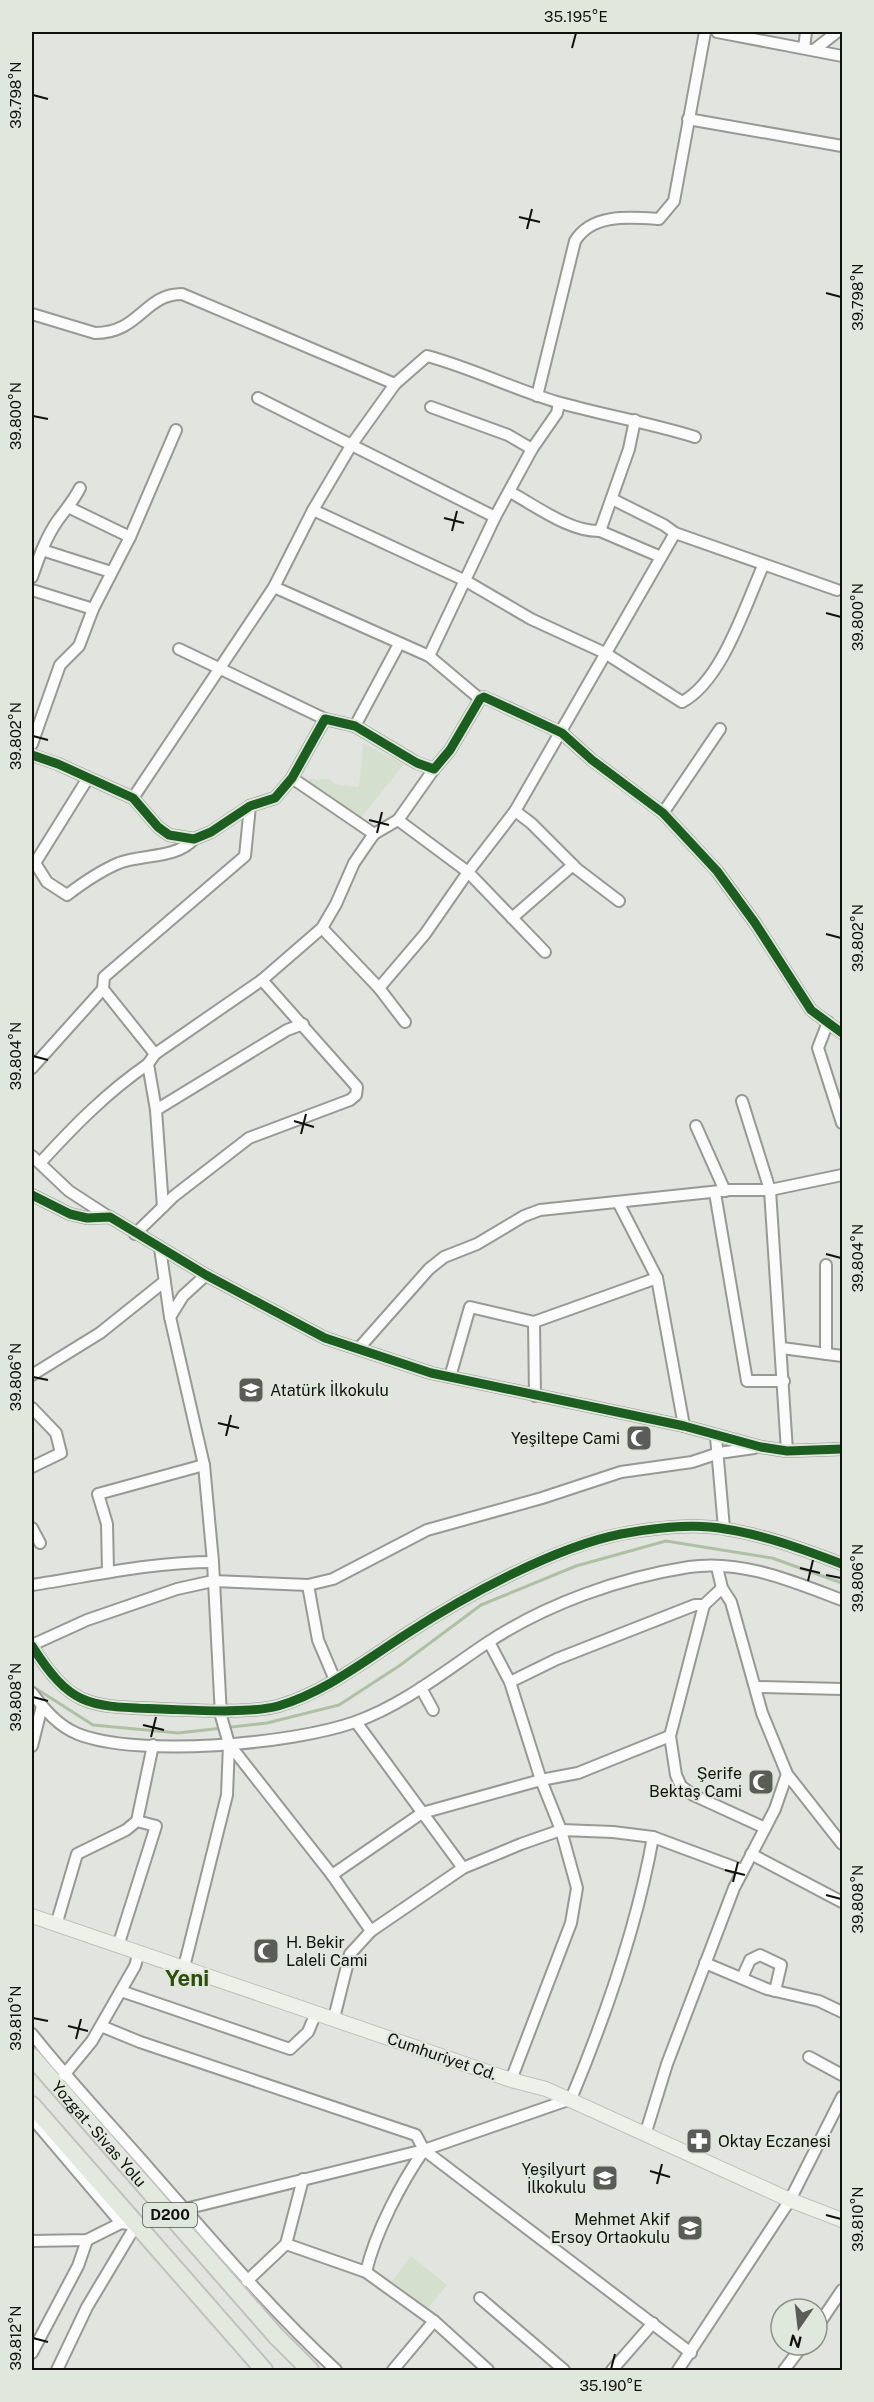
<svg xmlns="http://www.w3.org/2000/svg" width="874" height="2402" font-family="'Public Sans',sans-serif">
<rect width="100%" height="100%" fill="#e1e4df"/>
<g fill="#d4e0cd">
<polygon points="363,743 404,764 360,819 308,782 310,779 330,779 335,784 359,787"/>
<polygon points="411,2256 447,2285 428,2308 392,2281"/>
</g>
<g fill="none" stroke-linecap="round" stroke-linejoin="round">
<polyline stroke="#b0c0a5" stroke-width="3" points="32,1686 93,1725 178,1733 267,1723 339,1705 399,1666 481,1605 576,1566 666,1541 772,1558 842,1583"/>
<g stroke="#979995" stroke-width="14">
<g id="minor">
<polyline points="717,32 842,56"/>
<polyline points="804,48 806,32"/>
<polyline points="814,50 837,32"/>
<polyline points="688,119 842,146"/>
<path d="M32 314 95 333C140 333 144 294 182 294L395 384"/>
<path d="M537 396 575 241C592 213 630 217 659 219L674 201 705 32"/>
<polyline points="258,398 495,517"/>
<polyline points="431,407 508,435 532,449"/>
<path d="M510 492C536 506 570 532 600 531L661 557"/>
<polyline points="612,499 664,525 675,533 837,590"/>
<polyline points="70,508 130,537"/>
<path d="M313 510 466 581 531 619 605 653 682 702C722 681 745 606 763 566"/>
<polyline points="600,531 629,449 635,420"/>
<polyline points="42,550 111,572"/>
<path d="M32 577C39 557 46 537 58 520 66 509 74 500 80 488"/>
<polyline points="274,587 429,656 480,699"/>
<polyline points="32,590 93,609"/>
<polyline points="179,649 325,719"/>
<polyline points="429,656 495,517 532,449 557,413 559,403"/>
<polyline points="355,726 399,644"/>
<polyline points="32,744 60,665 79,646 93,609 130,537 176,430"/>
<polyline points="32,755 58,764 133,798 158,827 169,835 194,839 211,832 250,806 275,798 292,778 325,719 355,726 417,763 434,769 450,750 480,699 484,697 562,733 592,760 663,813 717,871 755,923 811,1010 842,1033"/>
<polyline points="292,778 374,834"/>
<path d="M133 798 274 587 313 510 352 444 395 384 427 356C472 368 513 389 557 402 603 415 650 423 695 437"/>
<polyline points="515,811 531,823 577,869 619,901"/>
<polyline points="663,813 720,729"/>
<polyline points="398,820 468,872 545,952"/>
<path d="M32 862 35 863 47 882 67 895C84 882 100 871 119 863 143 854 176 859 194 839"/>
<polyline points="35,863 88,778"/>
<polyline points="512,918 573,865"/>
<polyline points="322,928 379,988 425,934 468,872 515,811 675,533"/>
<polyline points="379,988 405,1022"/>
<polyline points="828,1022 818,1048 842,1123"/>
<polyline points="155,1054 103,989 104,977 245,856 250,806"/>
<polyline points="32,1068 103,989"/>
<polyline points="742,1101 770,1190 787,1451"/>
<polyline points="156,1110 287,1030 303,1024"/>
<polyline points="696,1126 725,1191"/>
<polyline points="32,1156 69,1191 109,1217"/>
<path d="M40 1163C74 1126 106 1093 148 1064"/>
<polyline points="715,1193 747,1381 784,1381"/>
<polyline points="32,1195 70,1214 87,1218 110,1217 206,1275 325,1338 431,1373 684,1426 761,1447 787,1451 842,1449"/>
<polyline points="618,1202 657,1278 684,1426"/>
<polyline points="163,1207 156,1110 148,1064 155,1054 262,980 322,928 336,904 354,863 369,841 374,834 398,820 434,769"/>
<polyline points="135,1234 174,1196 249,1138 350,1100 356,1095 357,1087 262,980"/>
<polyline points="160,1248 170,1317 204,1465 213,1562 221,1716 229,1744 227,1795 184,1967"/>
<polyline points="170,1317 183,1296 206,1275"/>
<polyline points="534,1322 535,1396"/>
<polyline points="359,1348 429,1269 444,1257 477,1244 524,1216 540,1210 730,1190 770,1190 842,1175"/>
<polyline points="782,1348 842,1356"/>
<polyline points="826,1354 826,1265"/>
<polyline points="32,1375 100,1333 165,1281"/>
<polyline points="450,1377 470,1307 534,1322 657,1278"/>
<polyline points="32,1408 56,1433 61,1453 32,1467"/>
<polyline points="716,1437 724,1528"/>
<polyline points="32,1528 40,1543"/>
<polyline points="717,1567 722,1588 731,1602 762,1713 787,1774 842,1844"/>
<polyline points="108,1571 107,1524 98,1494 204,1465"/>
<path d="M32 1585C92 1576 151 1562 213 1562"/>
<polyline points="308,1585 318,1640 335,1680"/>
<polyline points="704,1605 722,1588"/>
<polyline points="489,1642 510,1682 541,1780 561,1830 577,1888 571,1923 511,2080"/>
<polyline points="32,1645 87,1620 177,1589 213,1581 308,1585 333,1579 427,1530 542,1498 621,1472 692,1462 719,1453 754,1448"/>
<path d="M32 1646C72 1709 90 1706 160 1709 192 1710 248 1714 278 1706 326 1692 367 1659 408 1633 465 1596 555 1547 621 1534 653 1528 694 1523 725 1529 765 1535 805 1550 842 1564"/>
<polyline points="510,1682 557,1659 695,1605 704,1605 670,1736 676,1775 681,1786 693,1795 765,1828"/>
<polyline points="757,1687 842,1689"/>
<polyline points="421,1688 433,1710"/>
<path d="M32 1693C45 1710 58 1726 78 1734 139 1758 293 1744 355 1722 403 1705 445 1671 487 1643 546 1604 619 1578 689 1567 742 1559 794 1582 842 1600"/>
<polyline points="356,1722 463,1868"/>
<polyline points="229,1744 332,1875 371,1931"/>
<polyline points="32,1746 42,1706"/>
<polyline points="137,1821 153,1745"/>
<polyline points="751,1854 842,1902"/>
<polyline points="332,1875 422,1813 541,1780 578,1773 670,1736"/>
<polyline points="56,1925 77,1854 126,1830 137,1821 156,1826 118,1946"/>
<polyline points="705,1963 767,1989 819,2001 842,2012"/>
<polyline points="742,1978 750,1960 760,1955 781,1965 775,1991"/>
<polyline points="121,1991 290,2049 308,2032 316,2013"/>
<polyline points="334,2018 350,1954 371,1931 463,1868 521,1844 561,1830 613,1832 653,1837 742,1870"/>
<polyline points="101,2026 140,2042 416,2135 424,2150 691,2353"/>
<path d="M32 2034C70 2082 112 2126 152 2172 212 2240 270 2309 336 2370"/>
<polyline points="809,2057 842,2075"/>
<polyline points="64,2075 92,2041 135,1966 139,1952"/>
<polyline points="32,2118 121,2223"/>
<polyline points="645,2135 667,2064 734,1888 775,1809 787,1774"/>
<path d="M424 2150C401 2183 375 2233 366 2272L434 2321 488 2370"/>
<path d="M171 2217 185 2209 424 2150 571 2099C606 2015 637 1927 653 1837"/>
<polyline points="32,2241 87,2240 121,2223 136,2225 87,2307 57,2370"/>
<polyline points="286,2244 366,2272"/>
<polyline points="247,2281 286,2244 303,2179"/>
<polyline points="480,2298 564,2370"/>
<polyline points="817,2327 842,2290"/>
<polyline points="32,2353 78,2266 87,2240"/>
<polyline points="393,2370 434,2321"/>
<polyline points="612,2370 653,2323"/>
<polyline points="678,2370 790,2200 842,2097"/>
<polyline points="784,2370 803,2345"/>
</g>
</g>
<g stroke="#c0c2bf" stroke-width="16">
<polyline id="major" points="32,1916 511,2080 546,2089 790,2200 842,2220"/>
</g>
<g stroke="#c0c2bf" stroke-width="20">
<g id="highway">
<path id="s1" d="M32 2057 276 2336 310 2370"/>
<polyline points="32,2105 264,2370"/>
</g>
</g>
<use href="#minor" stroke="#fafbfa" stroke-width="10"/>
<use href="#major" stroke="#edf1ea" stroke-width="14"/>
<use href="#highway" stroke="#e4e9df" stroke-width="16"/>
<g stroke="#e0e7dc" stroke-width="13">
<g id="cycleway">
<polyline points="32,755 58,764 133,798 158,827 169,835 194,839 211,832 250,806 275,798 292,778 325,719 355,726 417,763 434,769 450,750 480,699 484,697 562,733 592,760 663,813 717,871 755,923 811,1010 842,1033"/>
<polyline points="32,1195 70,1214 87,1218 110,1217 206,1275 325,1338 431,1373 684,1426 761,1447 787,1451 842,1449"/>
<path d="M32 1646C72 1709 90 1706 160 1709 192 1710 248 1714 278 1706 326 1692 367 1659 408 1633 465 1596 555 1547 621 1534 653 1528 694 1523 725 1529 765 1535 805 1550 842 1564"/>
</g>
</g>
<use href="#cycleway" stroke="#1b5e20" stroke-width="9"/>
</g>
<path fill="none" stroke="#10120e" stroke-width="2" d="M572 48 576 33M33 95 48 99M519 217 540 222M527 229 532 209M826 293 841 297M33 416 48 419M444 518 464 523M452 531 457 511M826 613 841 617M33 736 48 740M369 820 389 825M377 833 382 812M826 934 841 938M33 1056 48 1060M294 1121 314 1127M301 1134 306 1114M826 1254 841 1258M33 1377 48 1380M218 1423 239 1428M226 1436 231 1415M800 1568 820 1573M826 1575 841 1578M808 1581 813 1560M33 1697 48 1701M143 1725 164 1730M151 1737 156 1717M725 1870 745 1875M733 1882 738 1862M826 1895 841 1899M33 2018 48 2021M68 2026 88 2031M76 2039 81 2019M650 2171 670 2177M657 2184 662 2164M826 2215 841 2219M33 2338 48 2342M611 2369 615 2354"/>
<defs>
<g id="school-square" transform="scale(1.35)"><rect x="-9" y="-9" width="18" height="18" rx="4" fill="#595c57" stroke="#e0e7dc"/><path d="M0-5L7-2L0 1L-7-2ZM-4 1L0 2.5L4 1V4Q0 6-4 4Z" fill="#fff"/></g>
<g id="mosque-square" transform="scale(1.35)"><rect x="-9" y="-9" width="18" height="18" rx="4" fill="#595c57" stroke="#e0e7dc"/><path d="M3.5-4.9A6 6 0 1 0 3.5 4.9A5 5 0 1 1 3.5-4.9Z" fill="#fff"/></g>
<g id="pharmacy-square" transform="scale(1.35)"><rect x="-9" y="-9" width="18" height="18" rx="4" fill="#595c57" stroke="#e0e7dc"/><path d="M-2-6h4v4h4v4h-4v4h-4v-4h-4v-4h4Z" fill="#fff"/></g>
</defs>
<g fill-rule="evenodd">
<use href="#school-square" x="251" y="1390"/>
<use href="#mosque-square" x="639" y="1438"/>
<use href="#mosque-square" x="761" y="1782"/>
<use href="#mosque-square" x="266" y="1951"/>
<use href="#pharmacy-square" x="699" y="2141"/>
<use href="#school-square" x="605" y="2178"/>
<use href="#school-square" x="690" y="2228"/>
</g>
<g text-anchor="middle" stroke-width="4.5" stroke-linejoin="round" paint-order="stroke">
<rect fill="#e0e7dc" stroke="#4e524c" stroke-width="1.5" x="143" y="2203" width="54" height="24" rx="4.5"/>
<g font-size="15" font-weight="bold" fill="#10120e">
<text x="170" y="2220">D200</text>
</g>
<g font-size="16" fill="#10120e" stroke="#e0e7dc" text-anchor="end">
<text x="270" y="1396" text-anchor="start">Atatürk İlkokulu</text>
<text x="620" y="1444">Yeşiltepe Cami</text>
<text x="742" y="1779">Şerife<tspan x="742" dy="18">Bektaş Cami</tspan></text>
<text x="286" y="1948" text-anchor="start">H. Bekir<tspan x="286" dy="18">Laleli Cami</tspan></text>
<text x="718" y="2147" text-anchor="start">Oktay Eczanesi</text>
<text x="586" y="2175">Yeşilyurt<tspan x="586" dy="18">İlkokulu</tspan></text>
<text x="670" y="2225">Mehmet Akif<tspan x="670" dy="18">Ersoy Ortaokulu</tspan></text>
</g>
<g font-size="16" fill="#10120e" stroke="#e0e7dc">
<text transform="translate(442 2056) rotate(19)" y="6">Cumhuriyet Cd.</text>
<text dy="6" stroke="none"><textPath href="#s1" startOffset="102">Yozgat - Sivas Yolu</textPath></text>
</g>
<g font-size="22" font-weight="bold" fill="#2d4e0a" stroke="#e0e7dc">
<text x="187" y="1986">Yeni</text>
</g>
</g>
<rect width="874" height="2402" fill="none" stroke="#e0e7dc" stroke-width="66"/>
<g transform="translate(799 2327) rotate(194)"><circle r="28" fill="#e0e7dc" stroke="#8d928a" stroke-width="1.5"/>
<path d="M0-4.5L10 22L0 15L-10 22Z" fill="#595c57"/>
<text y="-9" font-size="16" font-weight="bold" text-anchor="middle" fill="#10120e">N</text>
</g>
<rect x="33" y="33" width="808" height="2336" fill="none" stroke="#10120e" stroke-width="2"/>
<g font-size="15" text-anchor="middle" fill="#10120e">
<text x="576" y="22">35.195°E</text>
<text transform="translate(16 95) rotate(-90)" y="5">39.798°N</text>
<text transform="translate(858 297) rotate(-90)" y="5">39.798°N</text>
<text transform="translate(16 416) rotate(-90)" y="5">39.800°N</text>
<text transform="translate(858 617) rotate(-90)" y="5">39.800°N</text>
<text transform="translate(16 736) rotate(-90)" y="5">39.802°N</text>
<text transform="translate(858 938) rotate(-90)" y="5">39.802°N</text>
<text transform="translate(16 1056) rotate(-90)" y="5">39.804°N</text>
<text transform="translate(858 1258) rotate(-90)" y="5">39.804°N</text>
<text transform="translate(16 1377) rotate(-90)" y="5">39.806°N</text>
<text transform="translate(858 1578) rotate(-90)" y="5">39.806°N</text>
<text transform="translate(16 1697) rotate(-90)" y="5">39.808°N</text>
<text transform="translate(858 1899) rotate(-90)" y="5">39.808°N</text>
<text transform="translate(16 2018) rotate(-90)" y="5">39.810°N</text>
<text transform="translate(858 2219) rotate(-90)" y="5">39.810°N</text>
<text transform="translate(16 2338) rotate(-90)" y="5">39.812°N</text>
<text x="611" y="2391">35.190°E</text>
</g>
</svg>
